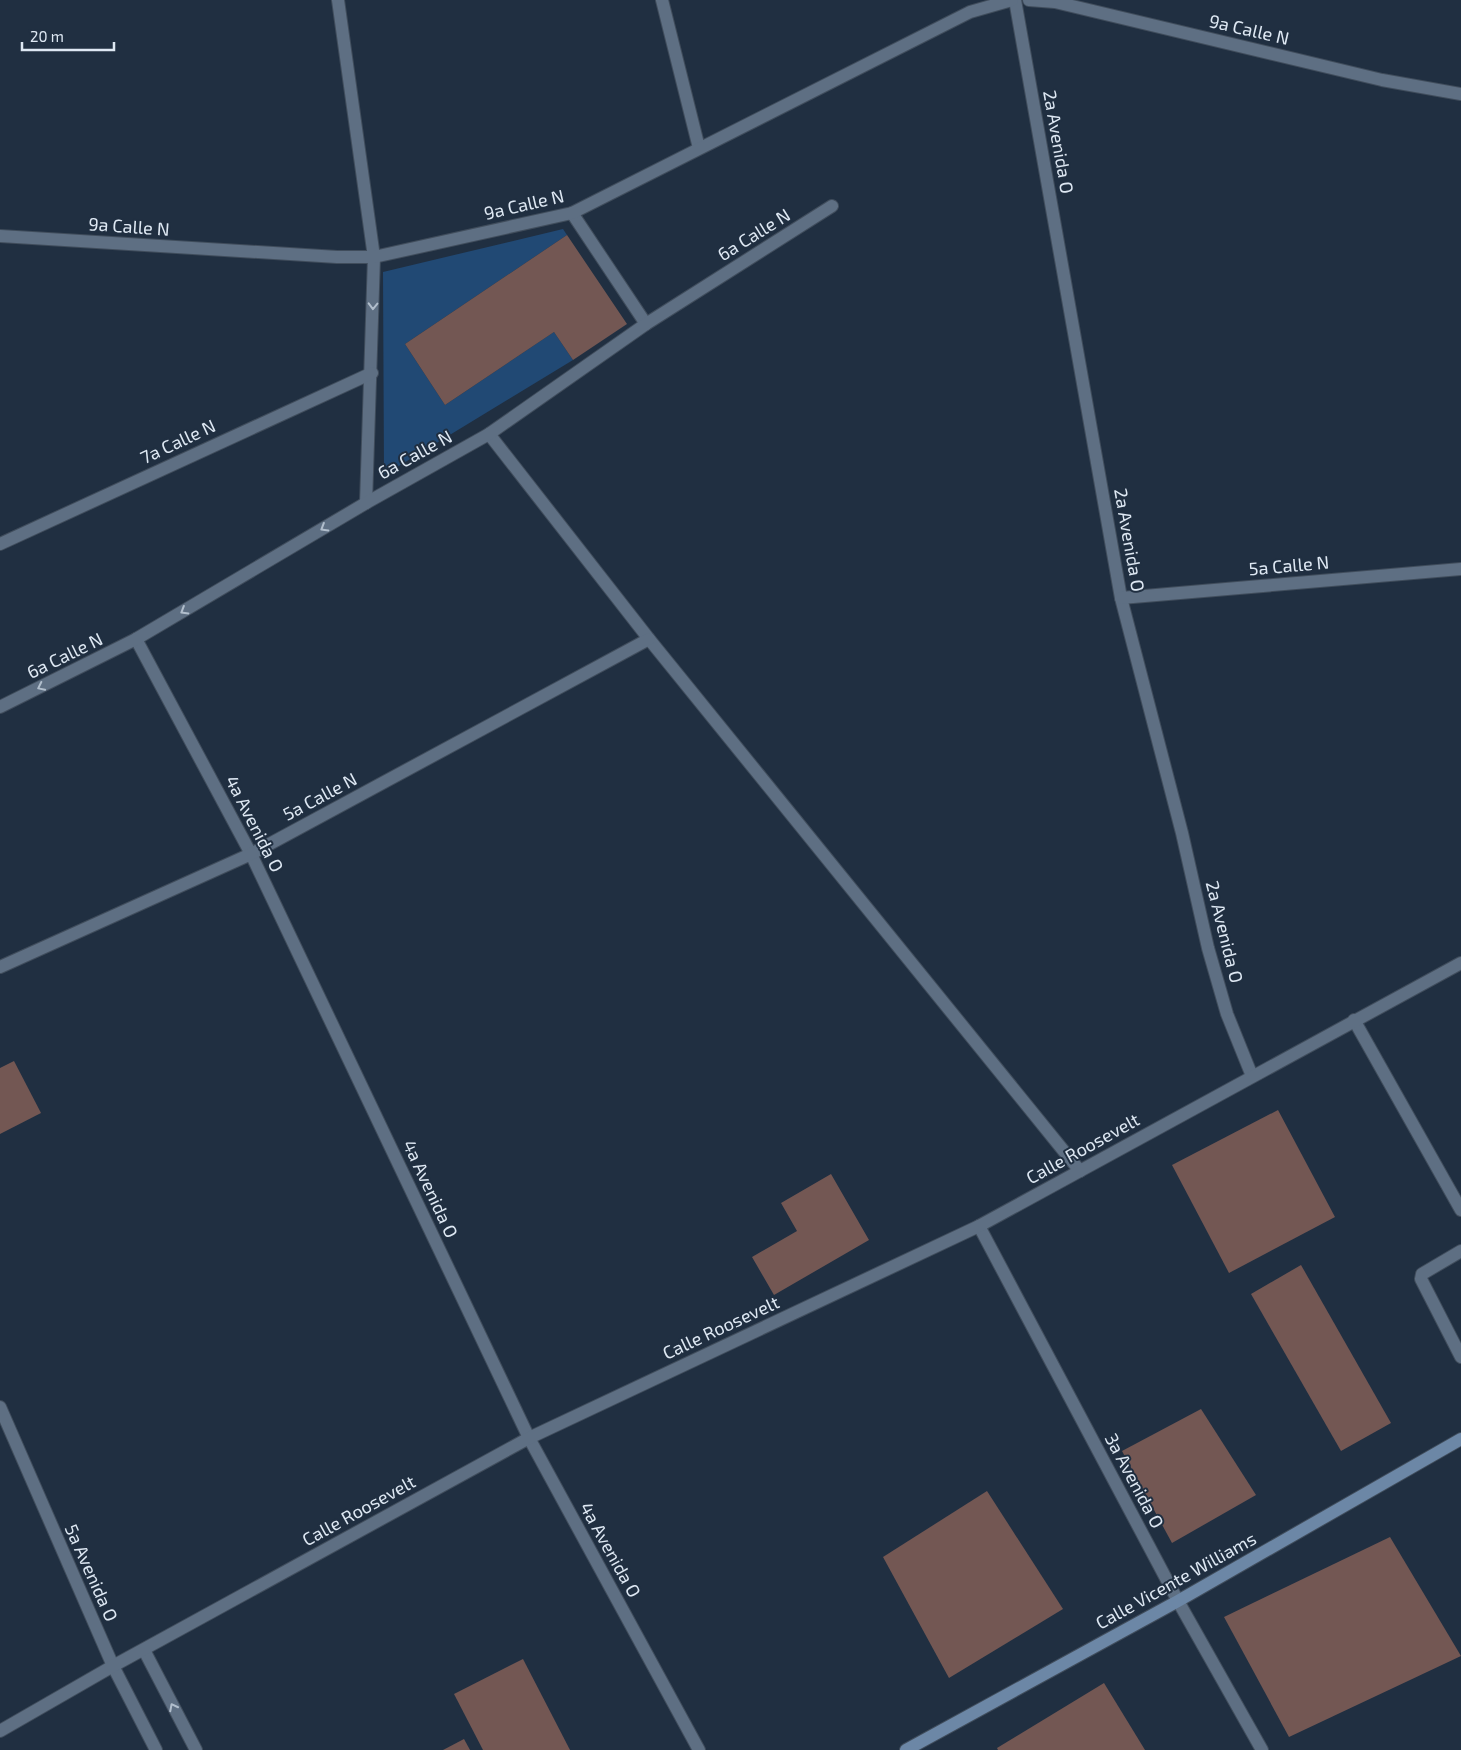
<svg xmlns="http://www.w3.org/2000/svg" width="1461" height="1750" font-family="'Exo 2',sans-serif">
<rect width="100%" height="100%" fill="#202f41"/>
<polygon fill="#214974" points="563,229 567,235 405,344 445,405 554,332 573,360 384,475 383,272"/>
<g fill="#735753">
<polygon points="567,235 627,324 573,360 554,332 445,405 405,344"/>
<polygon points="14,1061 41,1113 0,1134 0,1068"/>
<polygon points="1278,1110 1335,1217 1229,1273 1172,1165"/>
<polygon points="831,1174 869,1240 774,1295 752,1257 797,1231 781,1203"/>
<polygon points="1301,1265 1391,1423 1341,1451 1251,1294"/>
<polygon points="1201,1409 1256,1495 1172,1543 1122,1451"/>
<polygon points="987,1491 1063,1609 949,1678 883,1557"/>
<polygon points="1390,1537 1461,1656 1289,1737 1224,1617"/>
<polygon points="523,1659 570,1750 483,1750 454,1694"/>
<polygon points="1104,1683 1145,1750 998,1750 997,1748"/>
<polygon points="464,1739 470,1750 443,1750"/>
</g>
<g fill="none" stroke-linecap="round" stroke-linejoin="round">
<g stroke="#404d5c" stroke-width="14">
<polyline id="service" points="1461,1251 1422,1274 1421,1279 1461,1357"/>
</g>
<g stroke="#404d5c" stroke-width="14">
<g id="minor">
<polyline points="338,0 374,257 366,503"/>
<polyline points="662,0 699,148"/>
<polyline points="1015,0 1121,598 1182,833 1208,948 1227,1014 1252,1076"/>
<polyline points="1029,0 1055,2 1382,80 1461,94"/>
<polyline points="572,213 646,324"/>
<polyline points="0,236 337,257 374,257 572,213 970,12 1012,0"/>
<polyline points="489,434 649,639 1080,1171"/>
<polyline points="0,544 372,373"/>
<polyline points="1121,598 1461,569"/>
<polyline points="136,639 251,854 529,1438 699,1750"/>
<polyline points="0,707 136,639 366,503 489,434 646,324 832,206"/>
<polyline points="0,967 251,854 649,639"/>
<polyline points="1354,1020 1461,1210"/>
<polyline points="979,1226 1178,1601 1262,1750"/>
<polyline points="0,1407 113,1666 156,1750"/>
<polyline points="144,1650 196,1750"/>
<polyline points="0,1731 113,1666 529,1438 979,1226 1461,963"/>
</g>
</g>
<g stroke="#404d5c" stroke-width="14">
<polyline id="secondary" points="906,1750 1178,1601 1461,1439"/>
</g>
<use href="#service" stroke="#5e6f83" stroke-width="12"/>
<use href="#minor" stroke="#5e6f83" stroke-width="12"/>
<use href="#secondary" stroke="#6c87a6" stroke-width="12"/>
</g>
<defs><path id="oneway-chevron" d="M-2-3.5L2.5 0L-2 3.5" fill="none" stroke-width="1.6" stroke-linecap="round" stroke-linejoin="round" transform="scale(1.25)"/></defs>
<g stroke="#b1becc">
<use href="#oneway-chevron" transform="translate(373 306) rotate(91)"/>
<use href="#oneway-chevron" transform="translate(324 528) rotate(149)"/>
<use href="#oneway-chevron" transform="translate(184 611) rotate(149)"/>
<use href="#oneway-chevron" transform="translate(41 687) rotate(154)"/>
<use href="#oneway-chevron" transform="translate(173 1707) rotate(-117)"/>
</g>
<g text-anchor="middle" stroke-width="4" stroke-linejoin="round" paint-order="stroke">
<g font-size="18" fill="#dee8f3" stroke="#202f41">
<text transform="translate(1249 30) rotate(13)" y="6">9a Calle N</text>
<text transform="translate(1058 142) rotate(80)" y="6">2a Avenida O</text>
<text transform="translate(524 205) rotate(-13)" y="6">9a Calle N</text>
<text transform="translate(129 227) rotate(4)" y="6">9a Calle N</text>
<text transform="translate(754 235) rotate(-32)" y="6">6a Calle N</text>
<text transform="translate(178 442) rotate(-25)" y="6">7a Calle N</text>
<text transform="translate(415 455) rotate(-29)" y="6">6a Calle N</text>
<text transform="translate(1129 540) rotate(80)" y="6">2a Avenida O</text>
<text transform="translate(1289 566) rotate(-5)" y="6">5a Calle N</text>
<text transform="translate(65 656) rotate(-26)" y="6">6a Calle N</text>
<text transform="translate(320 797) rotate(-28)" y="6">5a Calle N</text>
<text transform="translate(254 824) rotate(63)" y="6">4a Avenida O</text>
<text transform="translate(1224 932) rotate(76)" y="6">2a Avenida O</text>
<text transform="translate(1083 1149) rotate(-29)" y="6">Calle Roosevelt</text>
<text transform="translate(430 1189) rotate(65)" y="6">4a Avenida O</text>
<text transform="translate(721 1328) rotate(-25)" y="6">Calle Roosevelt</text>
<text transform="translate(1134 1481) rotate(62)" y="6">3a Avenida O</text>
<text transform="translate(359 1511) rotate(-29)" y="6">Calle Roosevelt</text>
<text transform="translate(610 1550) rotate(61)" y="6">4a Avenida O</text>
<text transform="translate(91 1573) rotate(66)" y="6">5a Avenida O</text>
<text transform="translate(1176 1581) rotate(-29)" y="6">Calle Vicente Williams</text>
</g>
</g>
<path d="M22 42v8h92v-8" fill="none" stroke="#dee8f3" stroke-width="2.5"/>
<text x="30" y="42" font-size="15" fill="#dee8f3" stroke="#202f41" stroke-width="4" paint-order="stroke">20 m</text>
</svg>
